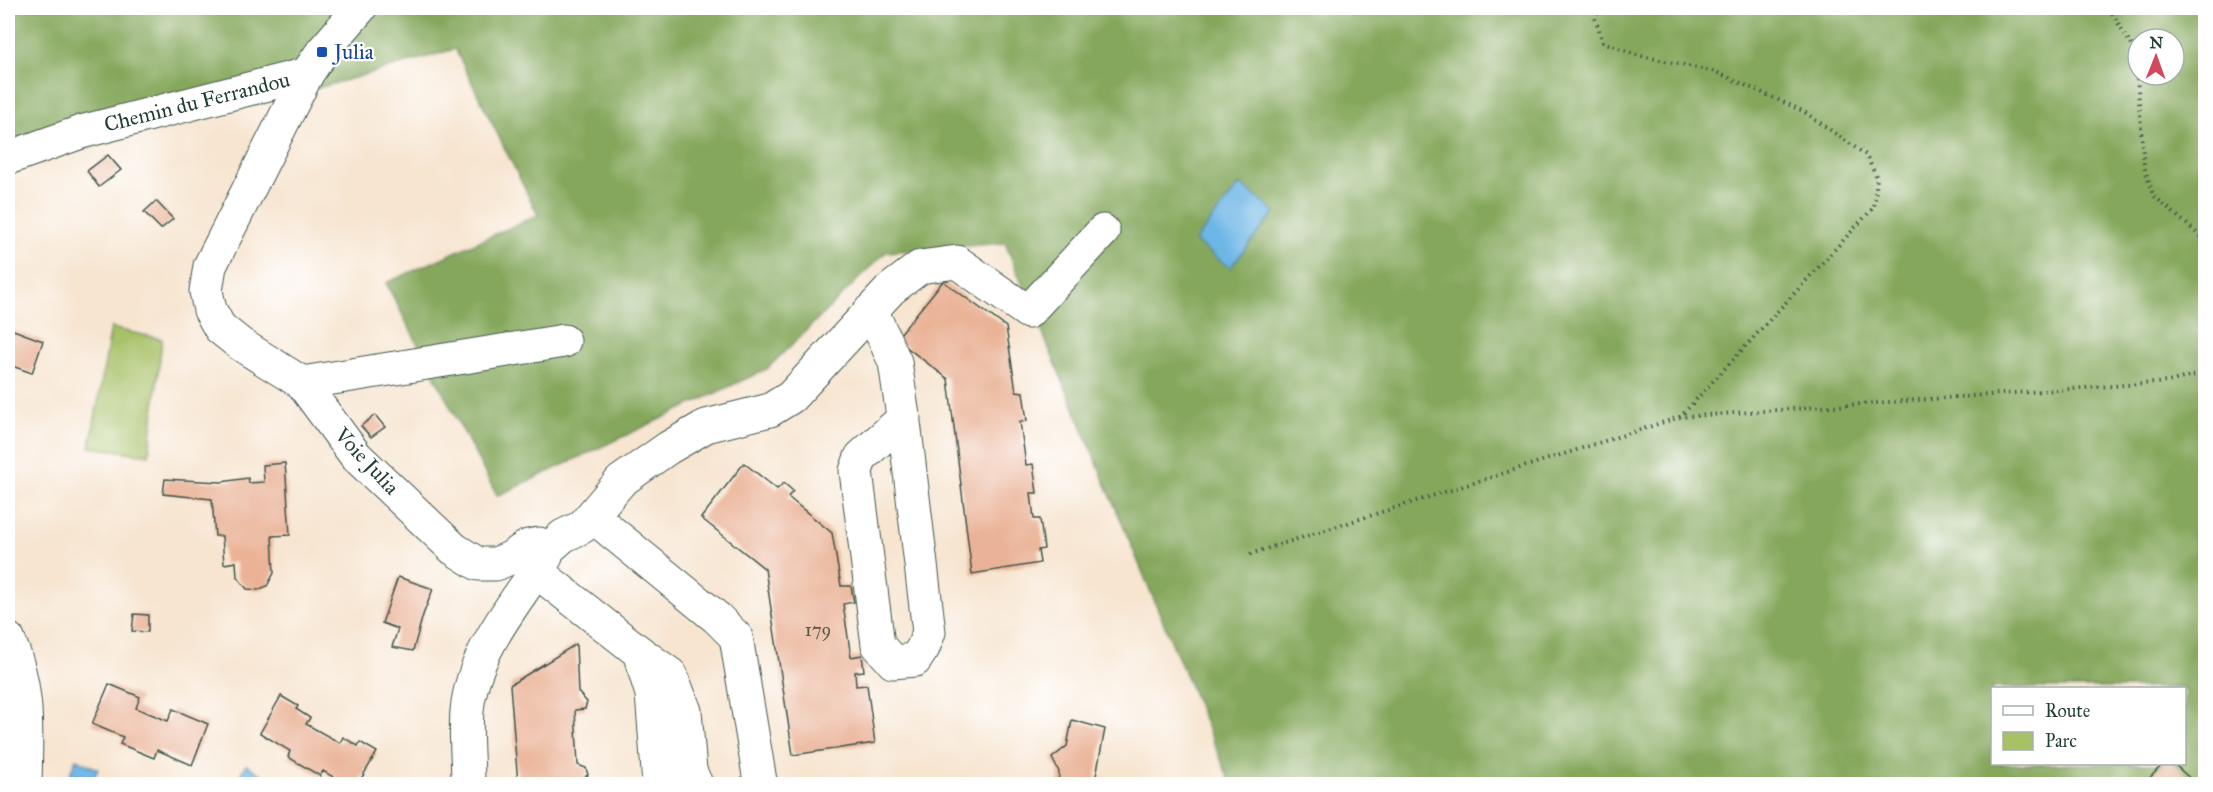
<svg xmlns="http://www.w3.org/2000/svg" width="2213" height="792" font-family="'IM FELL Great Primer',serif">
<rect width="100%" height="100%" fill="#fff"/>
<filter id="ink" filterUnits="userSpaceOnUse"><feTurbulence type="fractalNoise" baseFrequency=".0167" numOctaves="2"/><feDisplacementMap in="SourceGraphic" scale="12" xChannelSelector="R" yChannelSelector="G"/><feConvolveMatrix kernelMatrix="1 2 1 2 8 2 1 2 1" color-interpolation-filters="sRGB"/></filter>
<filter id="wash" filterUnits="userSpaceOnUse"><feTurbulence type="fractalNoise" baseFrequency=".008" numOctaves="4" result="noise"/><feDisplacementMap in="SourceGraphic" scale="24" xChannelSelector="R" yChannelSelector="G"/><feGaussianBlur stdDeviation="1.35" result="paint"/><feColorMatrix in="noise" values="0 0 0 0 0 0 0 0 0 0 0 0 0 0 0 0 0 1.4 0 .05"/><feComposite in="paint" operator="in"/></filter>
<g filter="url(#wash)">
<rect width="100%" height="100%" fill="#f7e5d0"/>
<polygon fill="#a7c167" stroke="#637f4e" stroke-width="1.5" points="111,328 162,339 149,455 90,447"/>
<path fill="#85a75c" stroke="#527248" stroke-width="1.5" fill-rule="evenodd" d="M8 8H2205V784H1231L1005 243 886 252 767 369 497 496 386 283 538 215 455 49C385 69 315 90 244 107 164 127 84 144 8 175ZM2138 39H2174V75H2138ZM1992 688H2184V764H1992Z"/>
<g fill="#6eb6e6" stroke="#467a8d" stroke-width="1.5">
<polygon points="1240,184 1275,212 1230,268 1195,241"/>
<polygon points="76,759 98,769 91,784 66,784"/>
<polygon points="246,765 264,776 259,784 235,784"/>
</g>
<g id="blocks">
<g fill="#eab296">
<polygon points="108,155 121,170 99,187 87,171"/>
<polygon points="156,201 173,219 161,229 144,212"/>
<polygon points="943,281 1006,327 1016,391 1023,392 1027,421 1020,422 1026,465 1033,464 1037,493 1031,493 1034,519 1040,519 1044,549 1038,550 1040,563 972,574 948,379 896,339"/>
<polygon points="8,328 43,341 32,373 12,366 8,376"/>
<polygon points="375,415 385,427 371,437 361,426"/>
<polygon points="285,463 290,535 272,536 274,573 267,586 258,590 247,589 237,577 236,562 224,564 222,536 215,536 212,499 163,494 165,479 221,482 248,478 249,483 264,482 263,465"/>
<polygon points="744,463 777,489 784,483 793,491 788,497 832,533 841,586 851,586 854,602 843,604 851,657 862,655 864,671 855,672 856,686 867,685 875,743 793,755 765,569 701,518"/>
<polygon points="398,577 433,589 423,615 413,651 392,647 398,629 382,623"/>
<polygon points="134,614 148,615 148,632 132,631"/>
<polygon points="576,644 578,692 587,702 585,709 575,710 578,765 586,768 588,775 579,780 580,784 518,784 510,685"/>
<polygon points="109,684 140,697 136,708 168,721 173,709 208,724 192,765 157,750 154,758 120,744 123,737 92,724"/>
<polygon points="281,696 298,706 296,709 310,718 306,724 340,743 343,737 358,746 360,742 377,752 358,784 345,784 323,771 320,776 288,757 290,751 260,733"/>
<polygon points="1072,720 1105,729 1095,781 1106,784 1058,784 1059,772 1052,758 1067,746"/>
<polygon points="2163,764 2174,764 2196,784 2144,784"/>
</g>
</g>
</g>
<g filter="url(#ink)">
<use href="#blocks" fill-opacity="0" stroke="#3f564b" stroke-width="1.5"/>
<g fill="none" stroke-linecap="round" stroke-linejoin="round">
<g stroke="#3f564b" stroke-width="35">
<g id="minor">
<polyline points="360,8 322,52 307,74 210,266 206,291 210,310 220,328 240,344 302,383 356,456 454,549 478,564 496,564 510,558 528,546 539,544 546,551"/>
<polyline points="8,158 81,132 307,74"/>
<polyline points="871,310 895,362 905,430 929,632 923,648 915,660 893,662 878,645 856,471 861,457 904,418"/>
<polyline points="302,383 564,341"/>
<polyline points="592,516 717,618 736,637 760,781"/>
<polyline points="546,551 563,536 582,527 621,481 668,448 706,426 770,410 791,397 891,289 920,267 957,262 1028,312 1103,231"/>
<polyline points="536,571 639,652 652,694 659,784"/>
<path d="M8 639C30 686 26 734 25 784"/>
<polyline points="639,652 671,675 685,711 690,771 696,784"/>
<path d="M468 784C468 760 465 735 467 711 472 653 515 603 546 557V552"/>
</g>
</g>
<g stroke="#3f564b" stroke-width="4" stroke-dasharray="1.5 4.5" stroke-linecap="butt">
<polyline points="1601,8 1595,18 1603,42 1637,55 1716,72 1803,111 1866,155 1877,178 1874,207 1680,417"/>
<polyline points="2109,8 2135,51 2144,166 2153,195 2206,241"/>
<polyline points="1250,554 1680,417 2168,382 2206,372"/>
</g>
<use href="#minor" stroke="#fff" stroke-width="33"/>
</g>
</g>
<rect fill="#1a4fb4" stroke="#fff" stroke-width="2" x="316" y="46" width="12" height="12" rx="3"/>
<g text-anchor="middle" stroke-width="4.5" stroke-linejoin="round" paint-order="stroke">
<g font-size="18" fill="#525a4c">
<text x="818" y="636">179</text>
</g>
<g font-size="21" fill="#164399" stroke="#fff" text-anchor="start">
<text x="334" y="59">Julia</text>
</g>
<g font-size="21" fill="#1f3d34" stroke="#fff">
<text transform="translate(197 102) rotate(-14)" y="7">Chemin du Ferrandou</text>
<text transform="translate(367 461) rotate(47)" y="7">Voie Julia</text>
</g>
</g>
<rect width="2213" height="792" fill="none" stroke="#fff" stroke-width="30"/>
<rect x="1991" y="687" width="195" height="78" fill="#ffffff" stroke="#a5b1ae" stroke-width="1.5"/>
<rect x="2003" y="706" width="30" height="9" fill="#ffffff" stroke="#a5b1ae" stroke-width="1.5"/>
<text x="2045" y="717" font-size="18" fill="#1f3d34">Route</text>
<rect x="2003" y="732" width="30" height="18" fill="#a7c167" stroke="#a5b1ae" stroke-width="1.5"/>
<text x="2045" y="747" font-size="18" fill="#1f3d34">Parc</text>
<g transform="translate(2156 57) rotate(1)"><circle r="28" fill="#ffffff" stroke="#a5b1ae" stroke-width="1.5"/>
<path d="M0-4.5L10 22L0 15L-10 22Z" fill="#d1495b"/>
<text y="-9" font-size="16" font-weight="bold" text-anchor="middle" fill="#1f3d34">N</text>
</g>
</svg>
